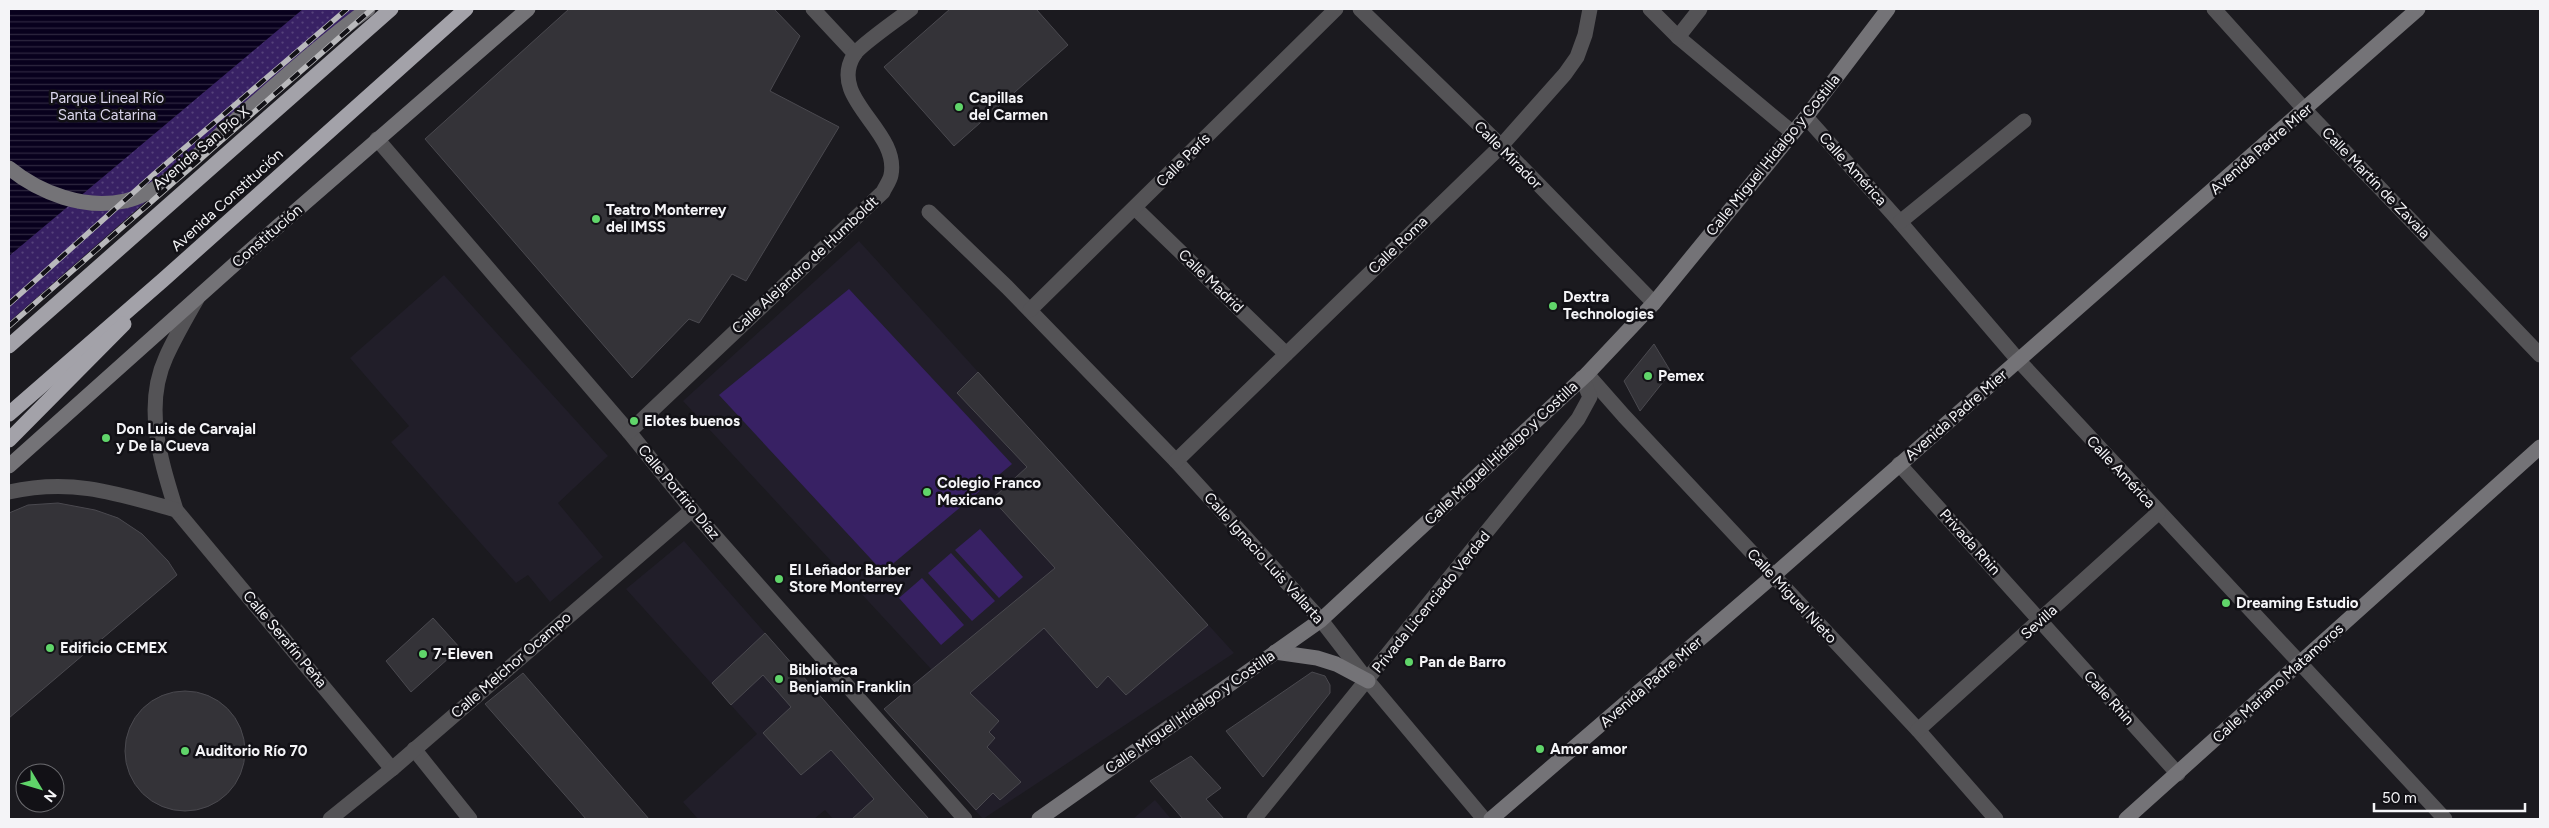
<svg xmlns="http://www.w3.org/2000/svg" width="2549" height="828" font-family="Figtree,sans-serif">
<defs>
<pattern id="park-dots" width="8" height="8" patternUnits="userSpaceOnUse" patternTransform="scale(1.25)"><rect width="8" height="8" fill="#382164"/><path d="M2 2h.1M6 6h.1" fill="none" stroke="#55427b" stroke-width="1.8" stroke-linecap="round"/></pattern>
<pattern id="water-rules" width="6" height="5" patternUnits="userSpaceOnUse" patternTransform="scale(1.25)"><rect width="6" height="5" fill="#08001d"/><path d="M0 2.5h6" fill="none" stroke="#2d263f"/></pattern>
</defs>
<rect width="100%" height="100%" fill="#1b1a1f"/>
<g fill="#211e29">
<polygon points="859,241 1234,653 983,819 884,709 931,669 683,401"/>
<polygon points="444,275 608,456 558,503 603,557 550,602 528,575 516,583 391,442 409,426 350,358"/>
<polygon points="684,541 929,819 833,819 825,810 814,819 698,819 683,802 757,734 626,589"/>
<polygon points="1155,800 1171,819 1133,819"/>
</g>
<polygon fill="url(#park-dots)" points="9,9 365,9 9,322"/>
<g fill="#382164">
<polygon points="849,289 1012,464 883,572 719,395"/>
<polygon points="980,529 1023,577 999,598 955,550"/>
<polygon points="951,553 995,601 972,621 928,573"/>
<polygon points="922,578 964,625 941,645 899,598"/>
</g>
<polygon fill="url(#water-rules)" points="9,9 303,9 9,256"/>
<g fill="#343338" stroke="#4a494f">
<polygon points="569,9 774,9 800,36 770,91 839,127 746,281 732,274 699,323 689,319 632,378 425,139"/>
<polygon points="950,9 1036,9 1068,45 954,146 884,67"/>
<polygon points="1654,344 1671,372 1640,411 1624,381"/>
<polygon points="978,372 1208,625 1126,695 1108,676 1097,688 1044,628 970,693 999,721 989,732 995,738 987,747 1021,782 1000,800 993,793 976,810 884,709 1055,568 992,499 1027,467 957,393"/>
<polygon points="58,503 95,510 118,518 142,534 168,561 177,575 9,718 9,513 28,505"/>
<polygon points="433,618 460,648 411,692 386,661"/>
<polygon points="765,633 894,780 929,819 852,819 874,799 831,750 801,775 763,733 791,707 763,675 731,705 712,683"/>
<polygon points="1312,672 1325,676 1330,685 1330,693 1263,777 1226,731"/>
<polygon points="523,673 649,819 586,819 485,704"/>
<circle cx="185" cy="751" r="60"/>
<polygon points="1191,756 1221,788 1206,799 1224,819 1183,819 1150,781"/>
</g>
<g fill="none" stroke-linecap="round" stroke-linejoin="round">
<g stroke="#545356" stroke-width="15">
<polyline points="813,9 855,54"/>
<polyline points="1360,9 1501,146 1654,303"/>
<polyline points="1650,9 1678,37 1793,133"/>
<polyline points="2214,9 2305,110 2540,355"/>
<polyline points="1678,37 1700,9"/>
<polyline points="1806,117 1900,222 2019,361 2445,819"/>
<polyline points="377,139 629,432 692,510 965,819"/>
<polyline points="1135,208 1286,354"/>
<polyline points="929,212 1007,287 1176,461 1321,620 1368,681 1484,819"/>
<polyline points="1900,222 2024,121"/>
<path d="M197 299C186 318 175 337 166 357 143 407 161 461 176 510L392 769"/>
<polyline points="1030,310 1336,9"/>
<polyline points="1587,374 1624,416 1918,730 1996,819"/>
<path d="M629 432 883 192C885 187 890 181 891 175 900 130 827 99 854 55 860 45 900 18 911 9"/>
<polyline points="1176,461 1501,146 1565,74 1577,57 1585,35 1590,9"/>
<polyline points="1899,464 2178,774"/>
<path d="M9 492C72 478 116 493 176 510"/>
<polyline points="1918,730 2158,513"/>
<polyline points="414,749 470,819"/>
<polyline points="330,819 392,769 692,510"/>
<polyline points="1254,819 1578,419 1590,397 1582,378"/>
</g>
<g stroke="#747377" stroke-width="15">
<path d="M9 168C40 193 84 210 125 201 166 192 207 145 237 119 280 81 322 43 368 9"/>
<polyline points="9,466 245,255 528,9"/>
<polyline points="1275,652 1317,658 1336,664 1368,681"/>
<polyline points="1039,819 1321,620 1587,374 1654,303 1806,117 1888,9"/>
<polyline points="1491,819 1773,576 2418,9"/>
<polyline points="2126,819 2540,447"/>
</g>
<g stroke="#a3a2a9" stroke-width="15">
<polyline points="9,346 391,9"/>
<polyline points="9,414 163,280 466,9"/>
<polyline points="9,440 124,324"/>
</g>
<g stroke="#b9b9bc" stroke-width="5.5">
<g id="rail">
<polyline points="9,304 153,175 347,9"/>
<polyline points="9,326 372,9"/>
</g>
</g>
<use href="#rail" stroke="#121116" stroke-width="4" stroke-dasharray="11" stroke-linecap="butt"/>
</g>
<g fill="#60d56a" stroke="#121116" stroke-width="2">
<circle cx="959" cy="107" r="5"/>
<circle cx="596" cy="219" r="5"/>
<circle cx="1553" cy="306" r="5"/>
<circle cx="1648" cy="376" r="5"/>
<circle cx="634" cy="421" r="5"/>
<circle cx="106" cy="438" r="5"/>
<circle cx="927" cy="492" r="5"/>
<circle cx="779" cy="579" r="5"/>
<circle cx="2226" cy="603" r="5"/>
<circle cx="50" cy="648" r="5"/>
<circle cx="423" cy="654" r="5"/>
<circle cx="1409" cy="662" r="5"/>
<circle cx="779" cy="679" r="5"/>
<circle cx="1540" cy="749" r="5"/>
<circle cx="185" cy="751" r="5"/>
</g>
<g text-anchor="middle" stroke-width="5" stroke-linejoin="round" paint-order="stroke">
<g font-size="15" fill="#dad5ec" stroke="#121116">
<text x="107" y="103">Parque Lineal Río<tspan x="107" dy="17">Santa Catarina</tspan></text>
</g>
<g font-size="15" font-weight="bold" fill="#f4f4f7" stroke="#121116" text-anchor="start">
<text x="969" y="103">Capillas<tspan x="969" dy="17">del Carmen</tspan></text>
<text x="606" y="215">Teatro Monterrey<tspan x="606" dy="17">del IMSS</tspan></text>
<text x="1563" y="302">Dextra<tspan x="1563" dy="17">Technologies</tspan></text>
<text x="1658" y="381">Pemex</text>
<text x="644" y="426">Elotes buenos</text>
<text x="116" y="434">Don Luis de Carvajal<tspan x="116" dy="17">y De la Cueva</tspan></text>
<text x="937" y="488">Colegio Franco<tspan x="937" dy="17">Mexicano</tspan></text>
<text x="789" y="575">El Leñador Barber<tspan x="789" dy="17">Store Monterrey</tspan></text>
<text x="2236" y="608">Dreaming Estudio</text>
<text x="60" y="653">Edificio CEMEX</text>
<text x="433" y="659">7-Eleven</text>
<text x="1419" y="667">Pan de Barro</text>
<text x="789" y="675">Biblioteca<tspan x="789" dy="17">Benjamin Franklin</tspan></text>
<text x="1550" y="754">Amor amor</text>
<text x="195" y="756">Auditorio Río 70</text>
</g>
<g font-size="15" fill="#f4f4f7" stroke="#121116">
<text transform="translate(201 148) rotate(-40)" y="5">Avenida San Pío X</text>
<text transform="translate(2261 149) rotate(-41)" y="5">Avenida Padre Mier</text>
<text transform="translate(1508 155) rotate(45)" y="5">Calle Mirador</text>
<text transform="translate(1773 155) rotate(-51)" y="5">Calle Miguel Hidalgo y Costilla</text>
<text transform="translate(1183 160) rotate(-45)" y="5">Calle París</text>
<text transform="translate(1853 169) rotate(48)" y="5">Calle América</text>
<text transform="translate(2376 183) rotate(46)" y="5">Calle Martín de Zavala</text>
<text transform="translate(227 200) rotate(-42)" y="5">Avenida Constitución</text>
<text transform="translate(267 236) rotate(-41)" y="5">Constitución</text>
<text transform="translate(1398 245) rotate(-44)" y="5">Calle Roma</text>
<text transform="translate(805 265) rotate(-43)" y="5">Calle Alejandro de Humboldt</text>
<text transform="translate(1211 281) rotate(44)" y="5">Calle Madrid</text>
<text transform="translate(1956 415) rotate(-41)" y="5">Avenida Padre Mier</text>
<text transform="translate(1501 453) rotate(-43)" y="5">Calle Miguel Hidalgo y Costilla</text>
<text transform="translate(2121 472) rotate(47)" y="5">Calle América</text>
<text transform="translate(679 492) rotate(50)" y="5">Calle Porfirio Díaz</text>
<text transform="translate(1970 542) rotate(48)" y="5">Privada Rhin</text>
<text transform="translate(1264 558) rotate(48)" y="5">Calle Ignacio Luis Vallarta</text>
<text transform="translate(1792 596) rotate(47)" y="5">Calle Miguel Nieto</text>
<text transform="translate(1431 602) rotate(-51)" y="5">Privada Licenciado Verdad</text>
<text transform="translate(2039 622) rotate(-42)" y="5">Sevilla</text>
<text transform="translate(285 639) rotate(50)" y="5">Calle Serafín Peña</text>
<text transform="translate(511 665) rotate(-41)" y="5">Calle Melchor Ocampo</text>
<text transform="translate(1651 682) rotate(-41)" y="5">Avenida Padre Mier</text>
<text transform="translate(2278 683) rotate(-42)" y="5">Calle Mariano Matamoros</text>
<text transform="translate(2109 698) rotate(48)" y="5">Calle Rhin</text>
<text transform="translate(1190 712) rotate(-35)" y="5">Calle Miguel Hidalgo y Costilla</text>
</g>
</g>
<rect width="2549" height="828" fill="none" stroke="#f4f4f7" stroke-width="20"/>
<g transform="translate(40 788) rotate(128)"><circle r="24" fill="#121116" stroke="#6c6c70"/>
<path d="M0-4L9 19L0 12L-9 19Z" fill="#60d56a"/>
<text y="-8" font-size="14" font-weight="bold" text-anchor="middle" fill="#f4f4f7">N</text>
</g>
<path d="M2374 803v8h151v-8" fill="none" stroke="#f4f4f7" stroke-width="2.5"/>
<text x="2382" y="803" font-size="15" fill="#f4f4f7" stroke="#121116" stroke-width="4" paint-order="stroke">50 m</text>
</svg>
